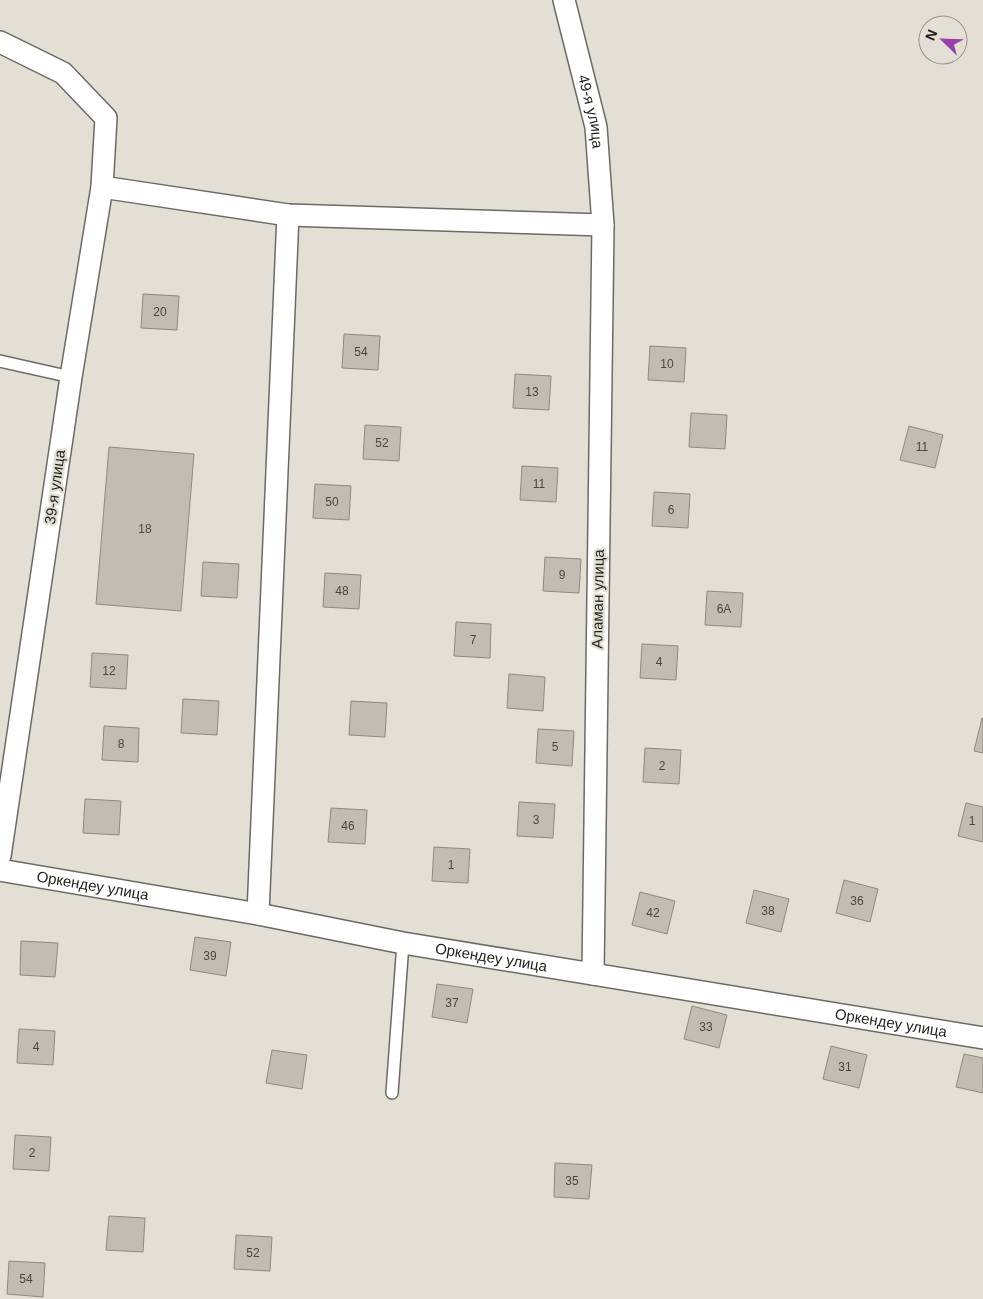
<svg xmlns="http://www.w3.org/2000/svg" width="983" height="1299" font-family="Helvetica,sans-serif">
<rect width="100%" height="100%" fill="#e4dfd5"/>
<g fill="#c3bcb3" stroke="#8f8980">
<polygon points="143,294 179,296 177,330 141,328"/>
<polygon points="344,334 380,336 378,370 342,368"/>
<polygon points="650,346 686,348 684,382 648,380"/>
<polygon points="515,374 551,376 549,410 513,408"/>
<polygon points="691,413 727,415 725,449 689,447"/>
<polygon points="365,425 401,427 399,461 363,459"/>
<polygon points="909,426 943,435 935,468 900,460"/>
<polygon points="109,447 194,454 181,611 96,604"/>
<polygon points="522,466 558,468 556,502 520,500"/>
<polygon points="315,484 351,486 349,520 313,518"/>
<polygon points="654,492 690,494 688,528 652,526"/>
<polygon points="545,557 581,559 579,593 543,591"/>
<polygon points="203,562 239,564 237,598 201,596"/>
<polygon points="325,573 361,575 359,609 323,607"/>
<polygon points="707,591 743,593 741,627 705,625"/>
<polygon points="456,622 491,624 490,658 454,656"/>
<polygon points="642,644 678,646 676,680 640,678"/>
<polygon points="92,653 128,655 126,689 90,687"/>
<polygon points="509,674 545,677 543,711 507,708"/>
<polygon points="183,699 219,701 217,735 181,733"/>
<polygon points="351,701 387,703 385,737 349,735"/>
<polygon points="982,718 983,718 983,753 974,751"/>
<polygon points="104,726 139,728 138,762 102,760"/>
<polygon points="538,729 574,731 572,766 536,763"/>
<polygon points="645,748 681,750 679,784 643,782"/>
<polygon points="85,799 121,801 119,835 83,833"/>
<polygon points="519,802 555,804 553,838 517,836"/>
<polygon points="966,803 983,807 983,842 958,836"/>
<polygon points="331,808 367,810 365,844 328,842"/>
<polygon points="434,847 470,849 468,883 432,881"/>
<polygon points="844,880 878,889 870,922 836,913"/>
<polygon points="754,890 789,899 781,932 746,923"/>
<polygon points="640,892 675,901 667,934 632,925"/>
<polygon points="195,937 231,942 226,976 190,970"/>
<polygon points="21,941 58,943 55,977 20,975"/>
<polygon points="437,984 473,989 467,1023 432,1017"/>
<polygon points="692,1006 727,1015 719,1048 684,1039"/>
<polygon points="19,1029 55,1031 53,1065 17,1063"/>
<polygon points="831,1046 867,1055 859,1088 823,1079"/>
<polygon points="272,1050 307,1055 302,1089 266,1083"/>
<polygon points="964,1054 983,1058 983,1093 956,1087"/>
<polygon points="15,1135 51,1137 49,1171 13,1169"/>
<polygon points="555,1163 592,1165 589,1199 554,1197"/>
<polygon points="109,1216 145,1218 143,1252 106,1250"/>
<polygon points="236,1235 272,1237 270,1271 234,1269"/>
<polygon points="9,1261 45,1263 43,1297 7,1294"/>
</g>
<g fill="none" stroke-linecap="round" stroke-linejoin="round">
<g stroke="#6d6a61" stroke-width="14">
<g id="service">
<polyline points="0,361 71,377"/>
<polyline points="392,1093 403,943"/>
</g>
</g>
<g stroke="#6d6a61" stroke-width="24">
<g id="minor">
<path id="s1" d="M564 0 596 127 603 225 593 974"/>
<polyline points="0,42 63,73 106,118 102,187 71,377 0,856"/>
<polyline points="102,187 288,215 603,225"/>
<path id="s2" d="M0 870 258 914 403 943 983 1038"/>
<polyline points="258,914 288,215"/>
</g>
</g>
<use href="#service" stroke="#fff" stroke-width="11"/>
<use href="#minor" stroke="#fff" stroke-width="21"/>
</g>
<g text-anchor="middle" stroke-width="4.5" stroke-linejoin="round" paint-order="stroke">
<g font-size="12" fill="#494641">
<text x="160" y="316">20</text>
<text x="361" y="356">54</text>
<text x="667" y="368">10</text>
<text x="532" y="396">13</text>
<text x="382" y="447">52</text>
<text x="922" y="451">11</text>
<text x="539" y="488">11</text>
<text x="332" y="506">50</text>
<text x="671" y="514">6</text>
<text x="145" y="533">18</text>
<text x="562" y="579">9</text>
<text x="342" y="595">48</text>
<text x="724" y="613">6А</text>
<text x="473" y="644">7</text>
<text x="659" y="666">4</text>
<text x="109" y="675">12</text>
<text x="121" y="748">8</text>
<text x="555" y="751">5</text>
<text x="662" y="770">2</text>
<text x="536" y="824">3</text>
<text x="972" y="825">1</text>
<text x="348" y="830">46</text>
<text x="451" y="869">1</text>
<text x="857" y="905">36</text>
<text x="768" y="915">38</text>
<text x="653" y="917">42</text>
<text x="210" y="960">39</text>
<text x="452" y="1007">37</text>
<text x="706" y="1031">33</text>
<text x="36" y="1051">4</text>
<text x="845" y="1071">31</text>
<text x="32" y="1157">2</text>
<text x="572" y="1185">35</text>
<text x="253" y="1257">52</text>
<text x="26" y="1283">54</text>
</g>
<g font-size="15" fill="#201f1b" stroke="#e4dfd5">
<text dy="5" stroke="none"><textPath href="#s1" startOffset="115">49-я улица</textPath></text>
<text transform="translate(55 487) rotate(-82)" y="5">39-я улица</text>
<text transform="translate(598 599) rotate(-89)" y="5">Аламан улица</text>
<text dy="5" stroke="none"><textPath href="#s2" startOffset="94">Оркендеу улица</textPath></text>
<text dy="5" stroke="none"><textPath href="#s2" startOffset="499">Оркендеу улица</textPath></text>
<text dy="5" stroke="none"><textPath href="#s2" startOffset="904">Оркендеу улица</textPath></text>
</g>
</g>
<g transform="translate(943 40) rotate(293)"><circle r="24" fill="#e4dfd5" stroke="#96928b"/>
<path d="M0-4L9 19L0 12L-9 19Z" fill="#9940ac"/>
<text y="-8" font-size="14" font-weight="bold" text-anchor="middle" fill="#201f1b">N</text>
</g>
</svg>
